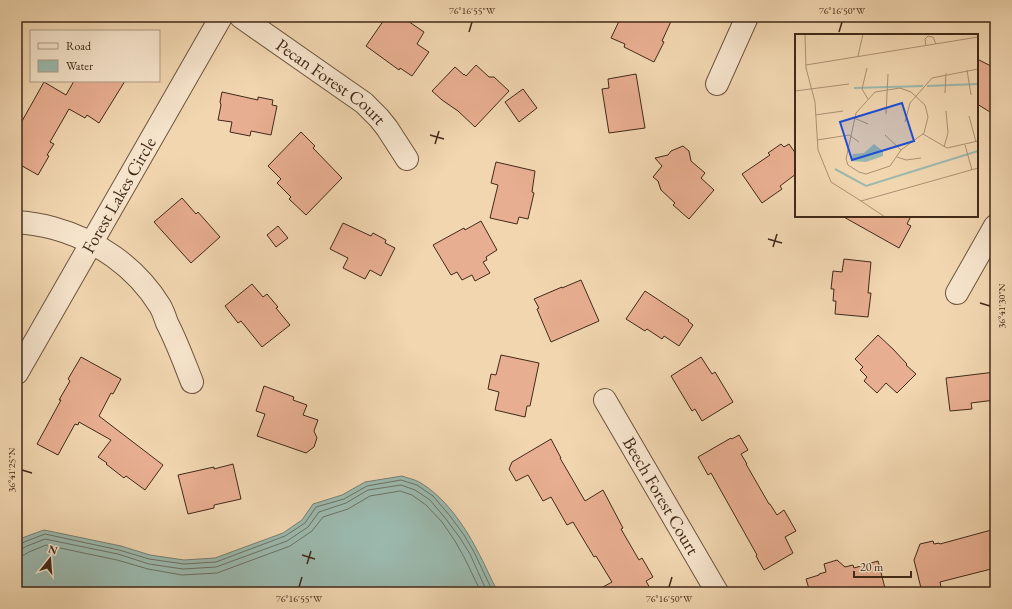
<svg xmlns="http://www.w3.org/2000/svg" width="1012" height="609" font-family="'EB Garamond',serif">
<rect width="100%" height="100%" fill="#f1d6b0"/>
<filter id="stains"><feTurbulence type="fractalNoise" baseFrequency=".005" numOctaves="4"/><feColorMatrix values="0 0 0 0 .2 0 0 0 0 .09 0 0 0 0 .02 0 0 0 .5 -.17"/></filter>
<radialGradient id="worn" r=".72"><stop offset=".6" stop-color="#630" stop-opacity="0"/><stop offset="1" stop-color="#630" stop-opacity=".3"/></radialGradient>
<path fill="#9bb9ae" stroke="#778072" d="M402 476C407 478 414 479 419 482 444 496 464 525 477 550 485 564 490 578 498 592H17V542L22 538 44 530 121 546 150 555 184 560 215 558 283 533 302 520 313 504 342 495 365 482Z"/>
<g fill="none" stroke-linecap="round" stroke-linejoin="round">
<g stroke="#6e7263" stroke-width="1">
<polyline points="17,545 20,545 24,542 45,534 119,550 149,559 184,564 216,562 285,536 305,523 316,507 344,499 367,486 401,480 417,485 433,496 450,516 464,535 474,552 493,592"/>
<polyline points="17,550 21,549 27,546 45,539 118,554 149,564 183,569 216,567 287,541 308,527 319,512 346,503 368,490 401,485 415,490 430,500 446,519 460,538 470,554 487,592"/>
<polyline points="17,556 24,555 29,552 46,545 117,560 148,569 182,575 217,573 290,546 312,531 323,517 348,509 370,496 400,491 412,495 426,505 442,522 455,541 464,557 481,592"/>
</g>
</g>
<g fill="#e8ae91" stroke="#412a18">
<polygon points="386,17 402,17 424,32 417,44 429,52 412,76 400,68 399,70 366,46"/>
<polygon points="621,17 673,17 662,41 664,42 654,62 624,47 625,44 611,38"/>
<polygon points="977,59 995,68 995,115 977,104"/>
<polygon points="476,65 489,77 494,77 509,91 475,127 458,111 442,100 432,91 455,67 464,75 464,74 466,76"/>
<polygon points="636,74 645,128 609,133 602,89 609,88 608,79"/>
<polygon points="74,81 125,81 99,123 87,115 85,118 69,109 50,142 54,144 47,155 49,156 38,175 17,163 17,130 44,82 66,95"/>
<polygon points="523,89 537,108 519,122 505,102"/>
<polygon points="222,92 258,100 258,97 273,100 272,105 277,106 271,135 251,131 250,136 230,132 232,122 218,120 221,105 220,102"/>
<polygon points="301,132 315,146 313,148 342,178 306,215 289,199 291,197 277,183 281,179 268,166"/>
<polygon points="781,144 784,147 789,144 796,154 796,174 780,186 782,189 762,203 742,174 770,155 768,153"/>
<polygon points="683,146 689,151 691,161 705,173 701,178 714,190 689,219 673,205 675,203 661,190 658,181 653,177 662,166 655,158 668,155 671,151"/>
<polygon points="496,162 535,171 532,192 534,193 528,219 519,217 517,224 490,218 498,185 491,183"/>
<polygon points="182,198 196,214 198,212 220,237 191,263 154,222"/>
<polygon points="842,216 911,216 907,224 911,226 899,248"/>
<polygon points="481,221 497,250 486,257 487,260 483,262 490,273 475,281 472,275 462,280 457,272 451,275 433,245 464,228 465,230"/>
<polygon points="343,223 371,236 373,233 386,240 385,243 395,248 381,276 370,270 365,279 343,268 348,258 330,249"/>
<polygon points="278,226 288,238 276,247 267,235"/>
<polygon points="844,259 871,262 868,293 871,293 868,317 835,314 836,301 833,301 834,289 831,289 833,271 842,272"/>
<polygon points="581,280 599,321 551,342 537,309 539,308 534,299 562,287 562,288"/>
<polygon points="252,284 263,297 267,294 278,307 276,308 290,325 262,347 241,321 238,323 225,306"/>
<polygon points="645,291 689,320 688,321 693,325 679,346 664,336 662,339 647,329 645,331 626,319"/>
<polygon points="878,335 893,349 907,364 906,365 916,374 897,393 886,383 877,393 864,381 867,377 860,370 863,367 855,359"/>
<polygon points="501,355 539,363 530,406 527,406 525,417 495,410 499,392 488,389 491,374 496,375"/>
<polygon points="81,357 121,379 113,394 111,393 99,416 163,465 145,490 126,476 124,478 106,464 107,463 98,457 111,440 79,422 78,425 75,424 58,455 37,444 61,400 59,400 70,381 68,379"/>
<polygon points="701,357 712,374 715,372 733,402 702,421 695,409 692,411 671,376"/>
<polygon points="995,372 995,400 971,403 972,409 950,411 946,378"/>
<polygon points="264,386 294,397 293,400 307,405 303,415 318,420 314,431 317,438 314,447 306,453 257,436 265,414 256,411"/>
<polygon points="739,435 748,450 741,454 747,464 746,464 769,504 770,504 777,515 784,510 796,531 785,537 793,553 764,570 756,556 757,555 711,473 708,475 698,457 731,438 732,439"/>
<polygon points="551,439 561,458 560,458 585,501 603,490 623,528 621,529 639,560 642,558 653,577 646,581 652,592 594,592 612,582 596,556 594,557 573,522 567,525 551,497 543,501 528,475 516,481 509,469 512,462"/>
<polygon points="233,464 241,499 214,505 214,508 188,514 178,475 214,467 214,469"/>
<polygon points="995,529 995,568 940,582 941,587 922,592 914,560 920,544 933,541 934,544 939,543 940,544"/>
<polygon points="837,560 845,567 853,565 854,568 878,561 886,592 810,592 806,579 819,575 819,574 826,572 824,564"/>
</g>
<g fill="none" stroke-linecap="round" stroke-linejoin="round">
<g stroke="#6d553e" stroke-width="24">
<g id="minor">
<path id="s1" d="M241 17 364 103 379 118 387 128 407 159"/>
<polyline points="717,84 747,17"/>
<path d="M17 222C29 223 42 225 53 228 97 240 136 267 160 306 163 311 165 317 167 323 177 342 184 362 192 382"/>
<polyline points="957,293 995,226"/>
<path id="s2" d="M17 373 221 17"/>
<path id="s3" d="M605 400 717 592"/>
</g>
</g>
<use href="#minor" stroke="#f6e4cc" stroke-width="22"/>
</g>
<path fill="none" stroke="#412a18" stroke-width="1.5" d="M469 32 472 22M839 32 842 22M430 135 444 139M435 144 439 131M768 239 782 243M773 247 777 234M980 303 990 306M22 470 32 473M302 555 315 559M307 564 311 551M299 587 302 577M669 587 672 577"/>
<g text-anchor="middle" stroke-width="4" stroke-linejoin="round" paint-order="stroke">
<g font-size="18" fill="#412a18" stroke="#f6e4cc">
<text dy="6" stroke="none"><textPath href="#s1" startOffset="111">Pecan Forest Court</textPath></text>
<text dy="6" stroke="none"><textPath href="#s2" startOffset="205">Forest Lakes Circle</textPath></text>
<text dy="6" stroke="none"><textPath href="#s3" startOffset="111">Beech Forest Court</textPath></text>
</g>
</g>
<g transform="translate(795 34)">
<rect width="183" height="183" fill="#f1d6b0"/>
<path d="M79 110 88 117V122L71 128 56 127 58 120 69 119Z" fill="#9bb9ae"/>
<path fill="none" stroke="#9bb9ae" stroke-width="2" d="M132 52 183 50M59 54 128 52M40 135 71 152 183 117"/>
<path fill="none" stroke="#ab9173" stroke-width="1" d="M10 0 11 34 20 68 23 116 36 148 66 167 183 134M131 12 130 5 133 2 138 3 141 10M63 22 68 0M11 31 183 3M72 34 67 55 73 65M172 36 176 61M105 54 116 58 130 71 133 83 129 99 106 116 95 132 71 140 64 138 53 131 51 125 61 79 80 58ZM0 57 54 50M150 59 151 39M91 80 93 40M20 81 48 77M174 82 181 108M59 84 73 90M110 88 115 69 137 44 183 35M128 100 152 114 183 107M90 101 106 116M22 106 54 101 64 108M170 111 177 136M149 113 153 99 151 77M102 123 111 126 126 124M66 167 90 183"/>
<path fill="#1d4ed8" fill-opacity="0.15" stroke="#1d4ed8" stroke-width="2" d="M107 69 119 107 57 126 45 88Z"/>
<rect width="183" height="183" fill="none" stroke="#412a18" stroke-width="2"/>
</g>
<rect width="1012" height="609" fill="none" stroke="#f1d6b0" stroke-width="44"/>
<rect x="30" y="30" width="130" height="52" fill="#f6e4cc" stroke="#ae9a84"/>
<rect x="38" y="43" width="20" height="6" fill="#f6e4cc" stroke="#ae9a84"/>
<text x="66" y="50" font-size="12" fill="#412a18">Road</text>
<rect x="38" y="60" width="20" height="12" fill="#9bb9ae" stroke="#ae9a84"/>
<text x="66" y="70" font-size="12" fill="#412a18">Water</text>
<g transform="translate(50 559) rotate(17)" stroke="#f6e4cc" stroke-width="3" paint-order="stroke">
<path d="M0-3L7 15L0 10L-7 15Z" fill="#412a18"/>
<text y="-6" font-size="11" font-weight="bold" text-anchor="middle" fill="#412a18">N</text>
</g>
<path d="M854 571v6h57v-6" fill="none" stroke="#412a18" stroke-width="2"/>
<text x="860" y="571" font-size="12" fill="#412a18" stroke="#f6e4cc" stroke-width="3" paint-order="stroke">20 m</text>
<rect x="22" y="22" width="968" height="565" fill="none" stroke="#412a18" stroke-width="1.5"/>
<g font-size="10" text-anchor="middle" fill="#412a18">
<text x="472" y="14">76°16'55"W</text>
<text x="842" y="14">76°16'50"W</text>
<text transform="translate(1001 306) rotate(-90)" y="4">36°41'30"N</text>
<text transform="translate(11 470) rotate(-90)" y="4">36°41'25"N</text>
<text x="299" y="602">76°16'55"W</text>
<text x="669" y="602">76°16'50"W</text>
</g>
<rect width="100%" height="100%" filter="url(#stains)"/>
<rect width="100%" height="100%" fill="url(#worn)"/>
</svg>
